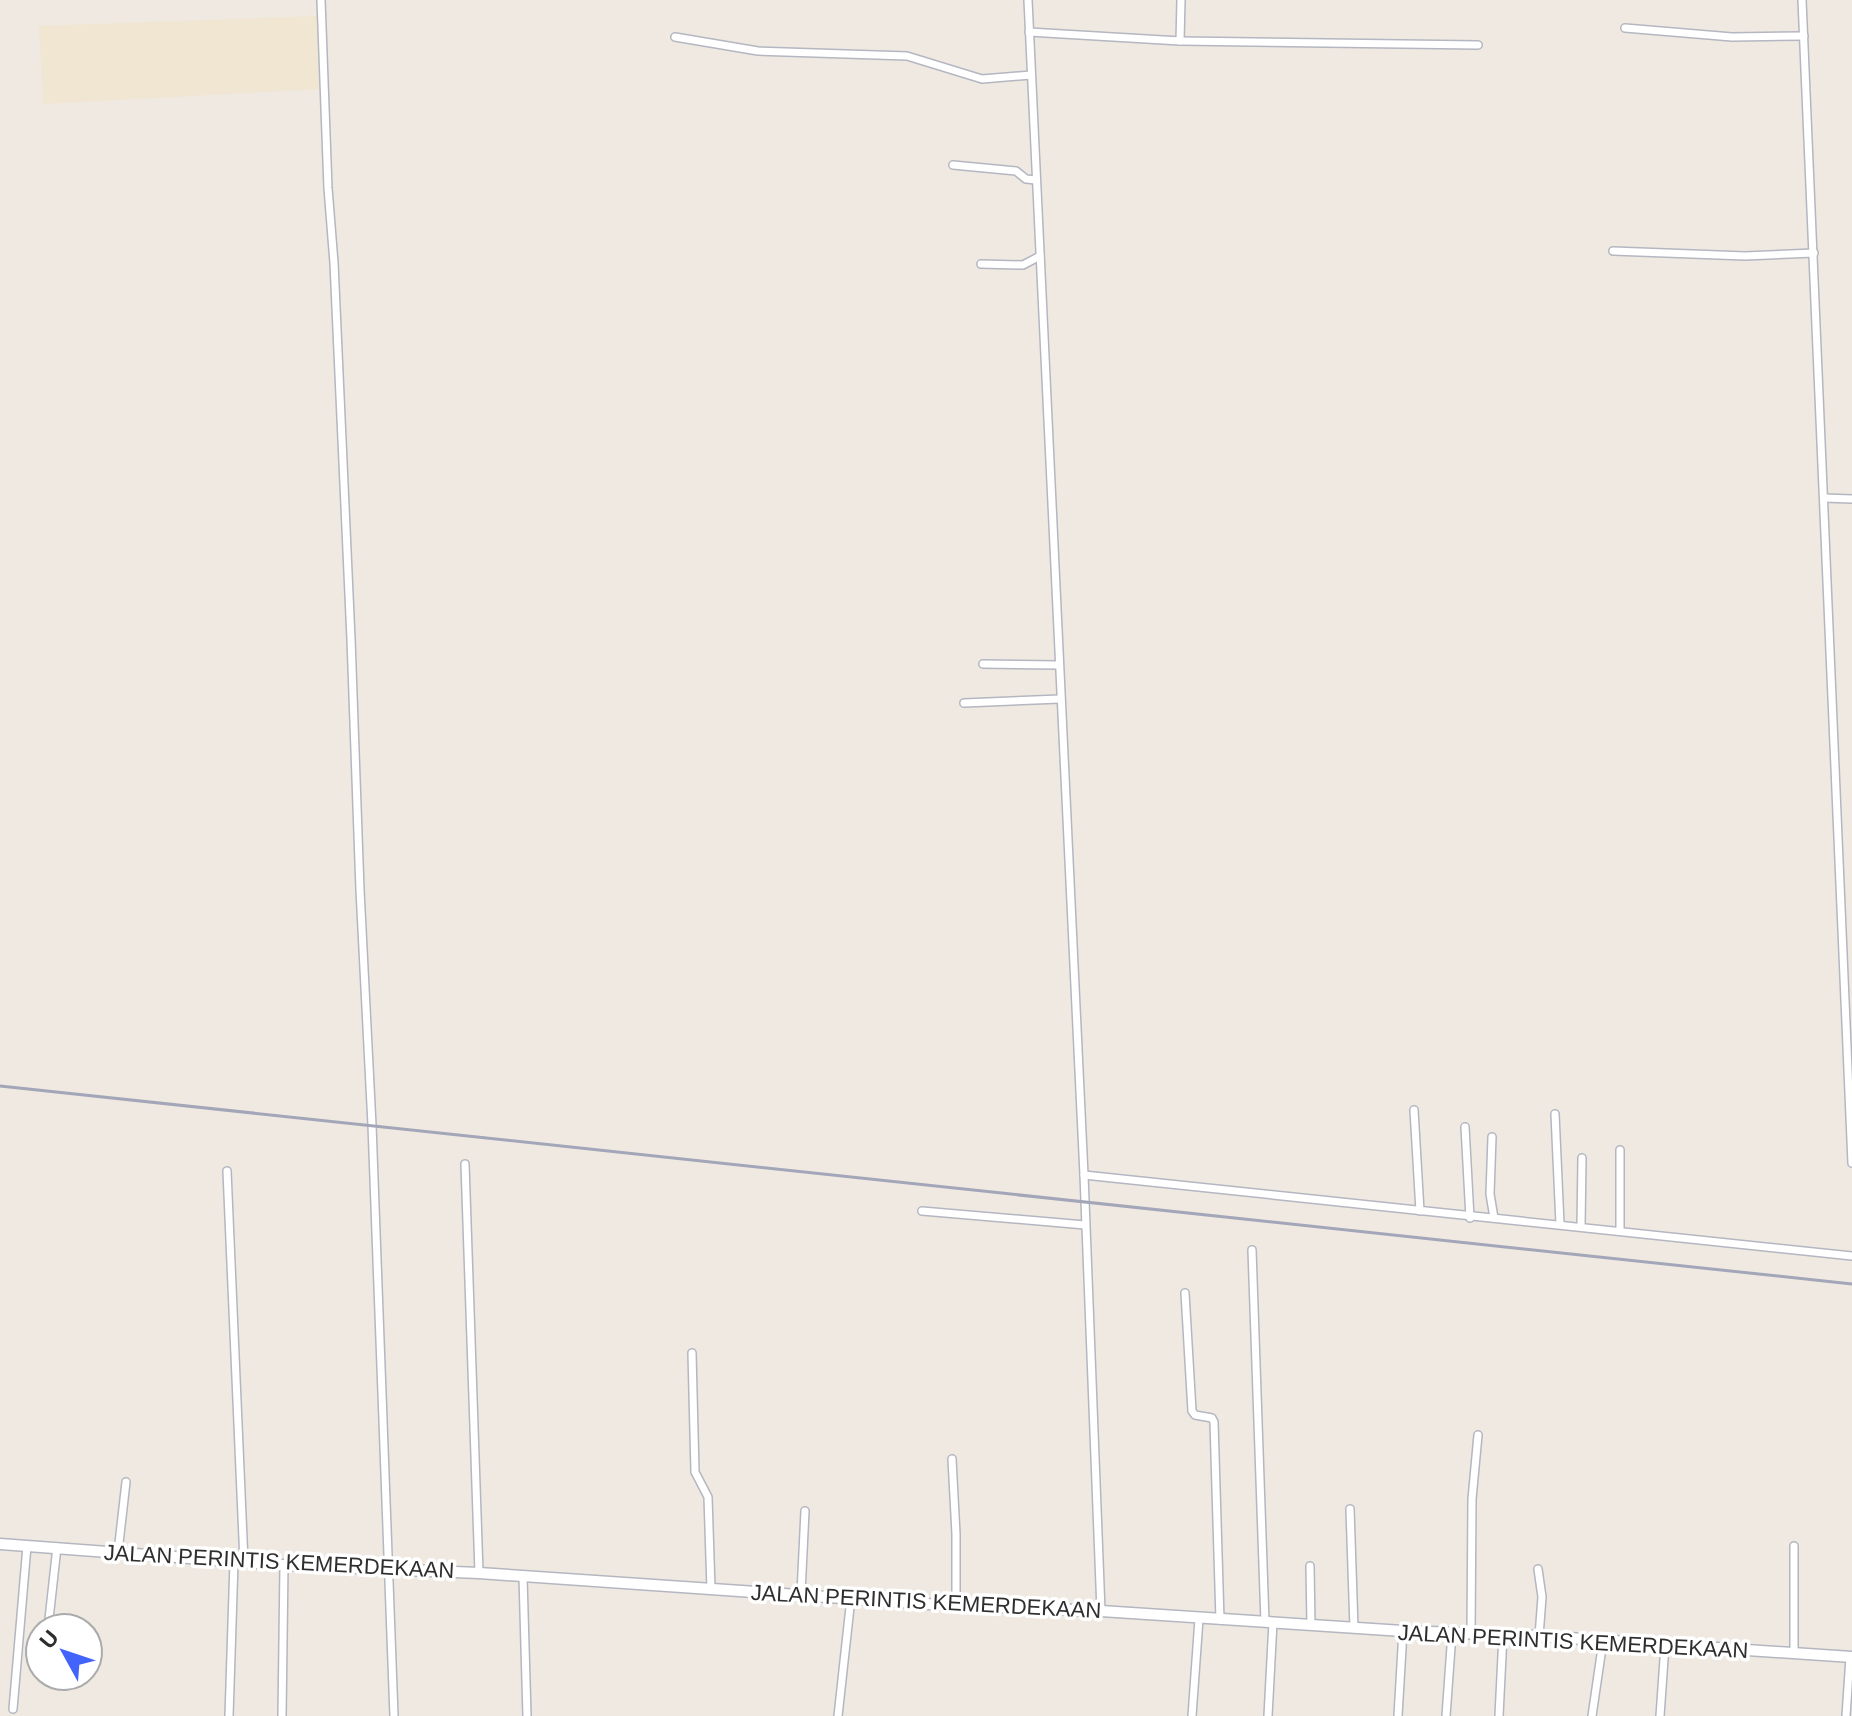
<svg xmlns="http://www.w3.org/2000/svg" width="1852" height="1716" font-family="Helvetica,sans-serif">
<rect width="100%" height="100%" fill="#efe9e1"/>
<polygon fill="#f0e6d1" points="317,16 319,89 43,104 39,26"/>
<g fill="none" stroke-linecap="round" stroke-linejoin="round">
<g stroke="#b4b7c1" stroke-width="10">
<g id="street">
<polyline points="321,0 328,188 334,263 351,639 360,890 372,1125 394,1716"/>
<polyline points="1028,0 1084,1175 1101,1611"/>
<polyline points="1802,0 1852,1163"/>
<polyline points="1625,28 1732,37 1804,36"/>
<polyline points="1029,32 1180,41 1181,0"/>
<polyline points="675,37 758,51 907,56 982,79 1031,75"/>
<polyline points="1180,41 1478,45"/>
<polyline points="953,165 1016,171 1026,179 1036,180"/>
<polyline points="1613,251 1745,256 1814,253"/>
<polyline points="981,264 1023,265 1040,256"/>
<polyline points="1824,498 1852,499"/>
<polyline points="983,664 1058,665"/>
<polyline points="964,703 1060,699"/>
<polyline points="1414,1110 1420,1211"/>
<polyline points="1555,1114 1560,1224"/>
<polyline points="1465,1127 1470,1218"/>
<polyline points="1492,1137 1490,1194 1494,1218"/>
<polyline points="465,1164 479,1573"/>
<polyline points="227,1171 244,1562"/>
<polyline points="1084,1175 1852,1256"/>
<polyline points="922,1211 1085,1225"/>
<polyline points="1581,1226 1582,1158"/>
<polyline points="1620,1230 1620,1150"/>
<polyline points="1252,1250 1265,1622"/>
<polyline points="1185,1293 1192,1411 1195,1415 1212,1418 1214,1422 1220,1620"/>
<polyline points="692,1353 695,1472 708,1497 711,1589"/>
<polyline points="952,1459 956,1534 956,1605"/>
<polyline points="1350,1509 1354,1628"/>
<polyline points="1794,1546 1794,1654"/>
<polyline points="118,1552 126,1482"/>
<polyline points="1310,1566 1311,1626"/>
<polyline points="1538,1569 1542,1597 1539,1636"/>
<polyline points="523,1577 527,1716"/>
<polyline points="801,1593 805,1511"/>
<polyline points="48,1628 57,1547"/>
<polyline points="1471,1633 1472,1499 1478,1435"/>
<polyline points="13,1709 27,1546"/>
<polyline points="229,1716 234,1562"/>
<polyline points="282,1716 284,1565"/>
<polyline points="838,1716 851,1598"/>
<polyline points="1192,1716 1199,1619"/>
<polyline points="1268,1716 1273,1622"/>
<polyline points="1398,1716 1403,1631"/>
<polyline points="1446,1716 1452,1633"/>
<polyline points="1499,1716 1503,1635"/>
<polyline points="1592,1716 1603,1641"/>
<polyline points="1660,1716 1665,1645"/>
<polyline points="1846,1716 1850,1657"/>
</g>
</g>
<g stroke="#b4b7c1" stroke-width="13">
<polyline id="secondary" points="0,1544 284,1565 479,1573 929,1604 1101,1611 1403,1631 1539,1636 1852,1657"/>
</g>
<use href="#street" stroke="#fff" stroke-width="7"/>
<use href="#secondary" stroke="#fff" stroke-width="10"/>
<polyline stroke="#a3a6b8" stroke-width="3" points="0,1086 1852,1284"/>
</g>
<g text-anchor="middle" stroke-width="7" stroke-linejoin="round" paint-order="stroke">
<g font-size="22" fill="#2e2e2e" stroke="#fff">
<text transform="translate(279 1561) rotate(3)" y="8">JALAN PERINTIS KEMERDEKAAN</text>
<text transform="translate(926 1601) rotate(3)" y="8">JALAN PERINTIS KEMERDEKAAN</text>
<text transform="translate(1573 1641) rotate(3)" y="8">JALAN PERINTIS KEMERDEKAAN</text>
</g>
</g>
<g transform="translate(64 1652) rotate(310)"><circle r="38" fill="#ffffff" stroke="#ababab" stroke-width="2"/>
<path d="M0-6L14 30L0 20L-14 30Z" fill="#4264fb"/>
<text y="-12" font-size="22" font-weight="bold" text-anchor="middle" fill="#2e2e2e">U</text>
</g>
</svg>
